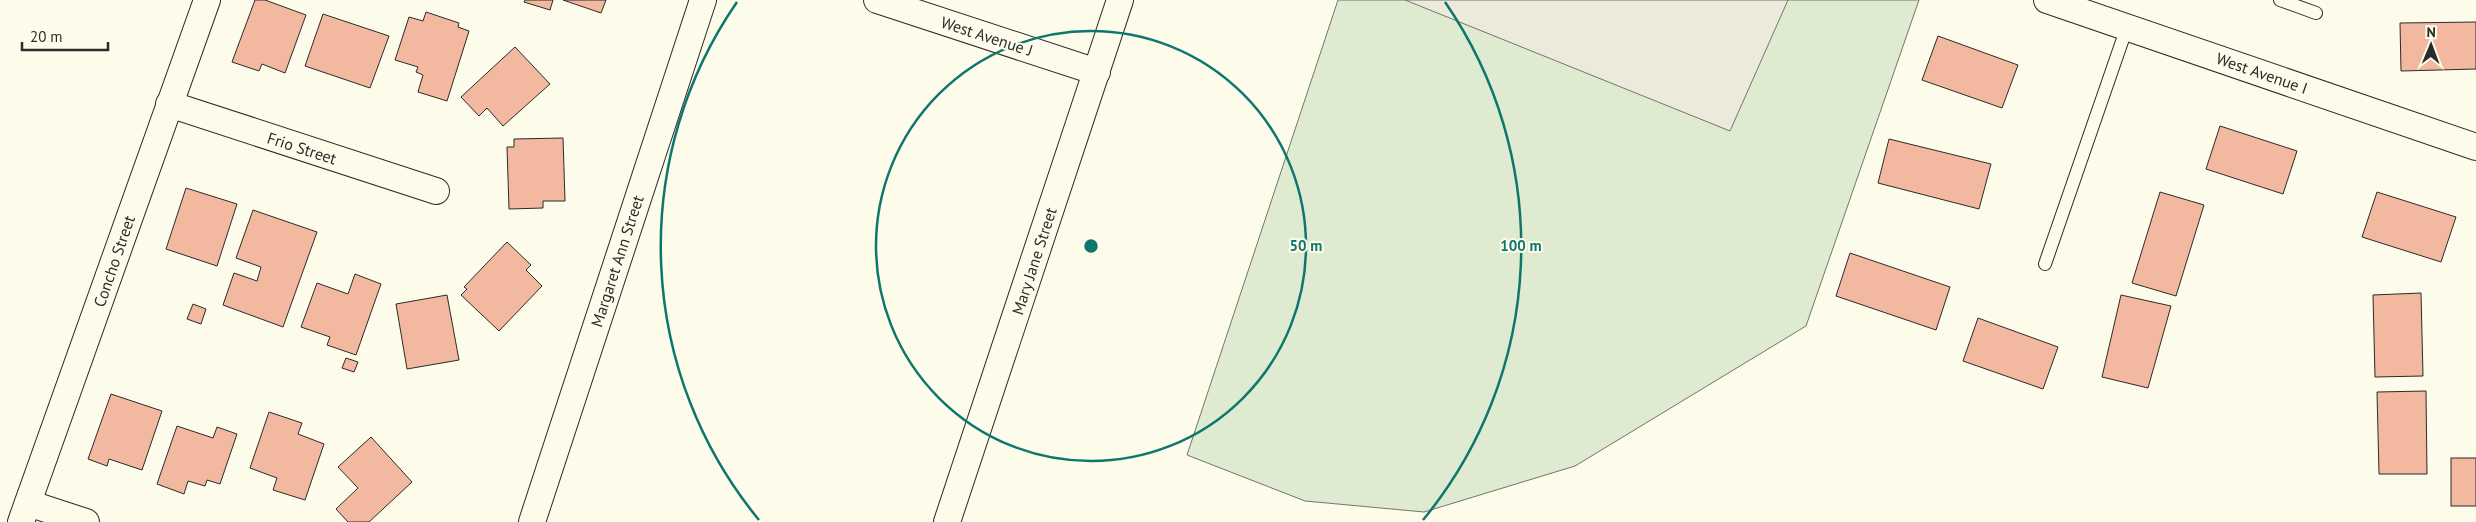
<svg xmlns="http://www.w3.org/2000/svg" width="2476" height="522" font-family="'PT Sans',sans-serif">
<rect width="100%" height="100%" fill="#fdfbea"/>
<polygon fill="#deebd1" stroke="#74746e" points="1338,0 1919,0 1806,326 1575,466 1424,512 1305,501 1187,455"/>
<polygon fill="#eceadb" stroke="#74746e" points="1405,0 1788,0 1730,131"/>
<g fill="#f2b8a0" stroke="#2b2b2b">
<polygon points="255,0 265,0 306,15 285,73 262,64 259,71 232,62"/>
<polygon points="525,0 553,0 550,10 524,2"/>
<polygon points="563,0 606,0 601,13"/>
<polygon points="426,12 459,23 458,27 469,31 447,101 418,92 423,75 416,72 418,67 395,60 409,17 423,21"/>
<polygon points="323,14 389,36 370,88 305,66"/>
<polygon points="2476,22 2476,69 2401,71 2400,23"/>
<polygon points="1938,36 2018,65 2002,108 1922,80"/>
<polygon points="515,47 550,84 503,126 487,108 479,116 461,97"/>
<polygon points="2220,126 2297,151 2283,194 2206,169"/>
<polygon points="563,138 565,201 543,201 543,208 509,209 507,147 514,147 514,139"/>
<polygon points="1889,139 1991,164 1979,209 1878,183"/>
<polygon points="186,188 237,204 217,266 166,249"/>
<polygon points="2160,192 2204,205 2176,296 2132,283"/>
<polygon points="2377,192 2456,217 2441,262 2362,237"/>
<polygon points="253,210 317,232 283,327 223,305 234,273 257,281 261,267 236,258"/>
<polygon points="507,242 531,265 526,270 542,286 499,331 461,295 467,289 464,287"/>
<polygon points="1850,253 1950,287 1936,330 1836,296"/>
<polygon points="355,274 381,284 356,355 327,345 330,337 301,327 317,283 348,294"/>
<polygon points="2421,293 2423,376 2375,377 2373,295"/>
<polygon points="447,295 459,360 407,369 396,304"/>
<polygon points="2121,295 2171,306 2148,388 2102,377"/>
<polygon points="193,304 206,309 201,324 187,319"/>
<polygon points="1978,318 2058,347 2043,389 1963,361"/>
<polygon points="346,358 358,362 354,372 342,368"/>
<polygon points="2426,391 2427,474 2379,474 2377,392"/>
<polygon points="111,394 162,411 142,470 109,459 107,466 88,459"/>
<polygon points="269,412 302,423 298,434 324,444 305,500 273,490 277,478 250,468"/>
<polygon points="177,426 213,438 217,427 237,434 220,484 207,480 205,486 188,481 184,494 157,484"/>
<polygon points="371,437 412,482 369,522 348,522 336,509 358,488 338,467"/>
<rect x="2451" y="458" width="25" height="48"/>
</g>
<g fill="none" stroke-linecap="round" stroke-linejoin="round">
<g stroke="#2b2b2b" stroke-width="14">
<g id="lane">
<polyline points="2280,0 2316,13"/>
<polyline points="2045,264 2127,27"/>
</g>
</g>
<g stroke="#2b2b2b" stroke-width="28">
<g id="street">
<polyline points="877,0 1097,72"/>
<polyline points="2047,0 2476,147"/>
<polyline points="169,104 436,191"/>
<polyline points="28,503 86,522"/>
<polyline points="21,522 207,0"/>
<polyline points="532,522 703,0"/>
<polyline points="947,522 1120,0"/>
</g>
</g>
<use href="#lane" stroke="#fdfbea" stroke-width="12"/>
<use href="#street" stroke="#fdfbea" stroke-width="26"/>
</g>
<g fill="none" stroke="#0f766e" stroke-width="2.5">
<circle cx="1091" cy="246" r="215"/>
<path d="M759 520A430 430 0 0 1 737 2M1445 2A430 430 0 0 1 1423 520"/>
</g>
<g text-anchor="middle" stroke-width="4" stroke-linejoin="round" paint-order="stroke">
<g font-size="16" fill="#2b2b2b" stroke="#fdfbea">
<text transform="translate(987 36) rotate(18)" y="6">West Avenue J</text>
<text transform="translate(2262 73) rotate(19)" y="6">West Avenue I</text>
<text transform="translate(302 148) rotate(18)" y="6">Frio Street</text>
<text transform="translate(114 261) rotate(-71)" y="6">Concho Street</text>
<text transform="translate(617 261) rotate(-72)" y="6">Margaret Ann Street</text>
<text transform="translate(1034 261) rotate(-72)" y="6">Mary Jane Street</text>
</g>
</g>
<circle cx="1091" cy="246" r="8" fill="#0f766e" stroke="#fdfbea" stroke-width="2.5"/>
<g font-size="15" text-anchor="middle" font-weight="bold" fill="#0f766e" stroke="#fdfbea" stroke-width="4" stroke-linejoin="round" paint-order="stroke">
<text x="1306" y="251">50 m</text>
<text x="1521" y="251">100 m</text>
</g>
<g transform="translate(2431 45) rotate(1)" stroke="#fdfbea" stroke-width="4" paint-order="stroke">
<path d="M0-4L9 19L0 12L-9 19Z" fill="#2b2b2b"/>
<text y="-8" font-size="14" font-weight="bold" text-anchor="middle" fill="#2b2b2b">N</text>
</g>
<path d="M22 42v8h86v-8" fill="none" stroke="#2b2b2b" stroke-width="2.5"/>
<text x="30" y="42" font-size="15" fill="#2b2b2b" stroke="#fdfbea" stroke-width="4" paint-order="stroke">20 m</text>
</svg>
